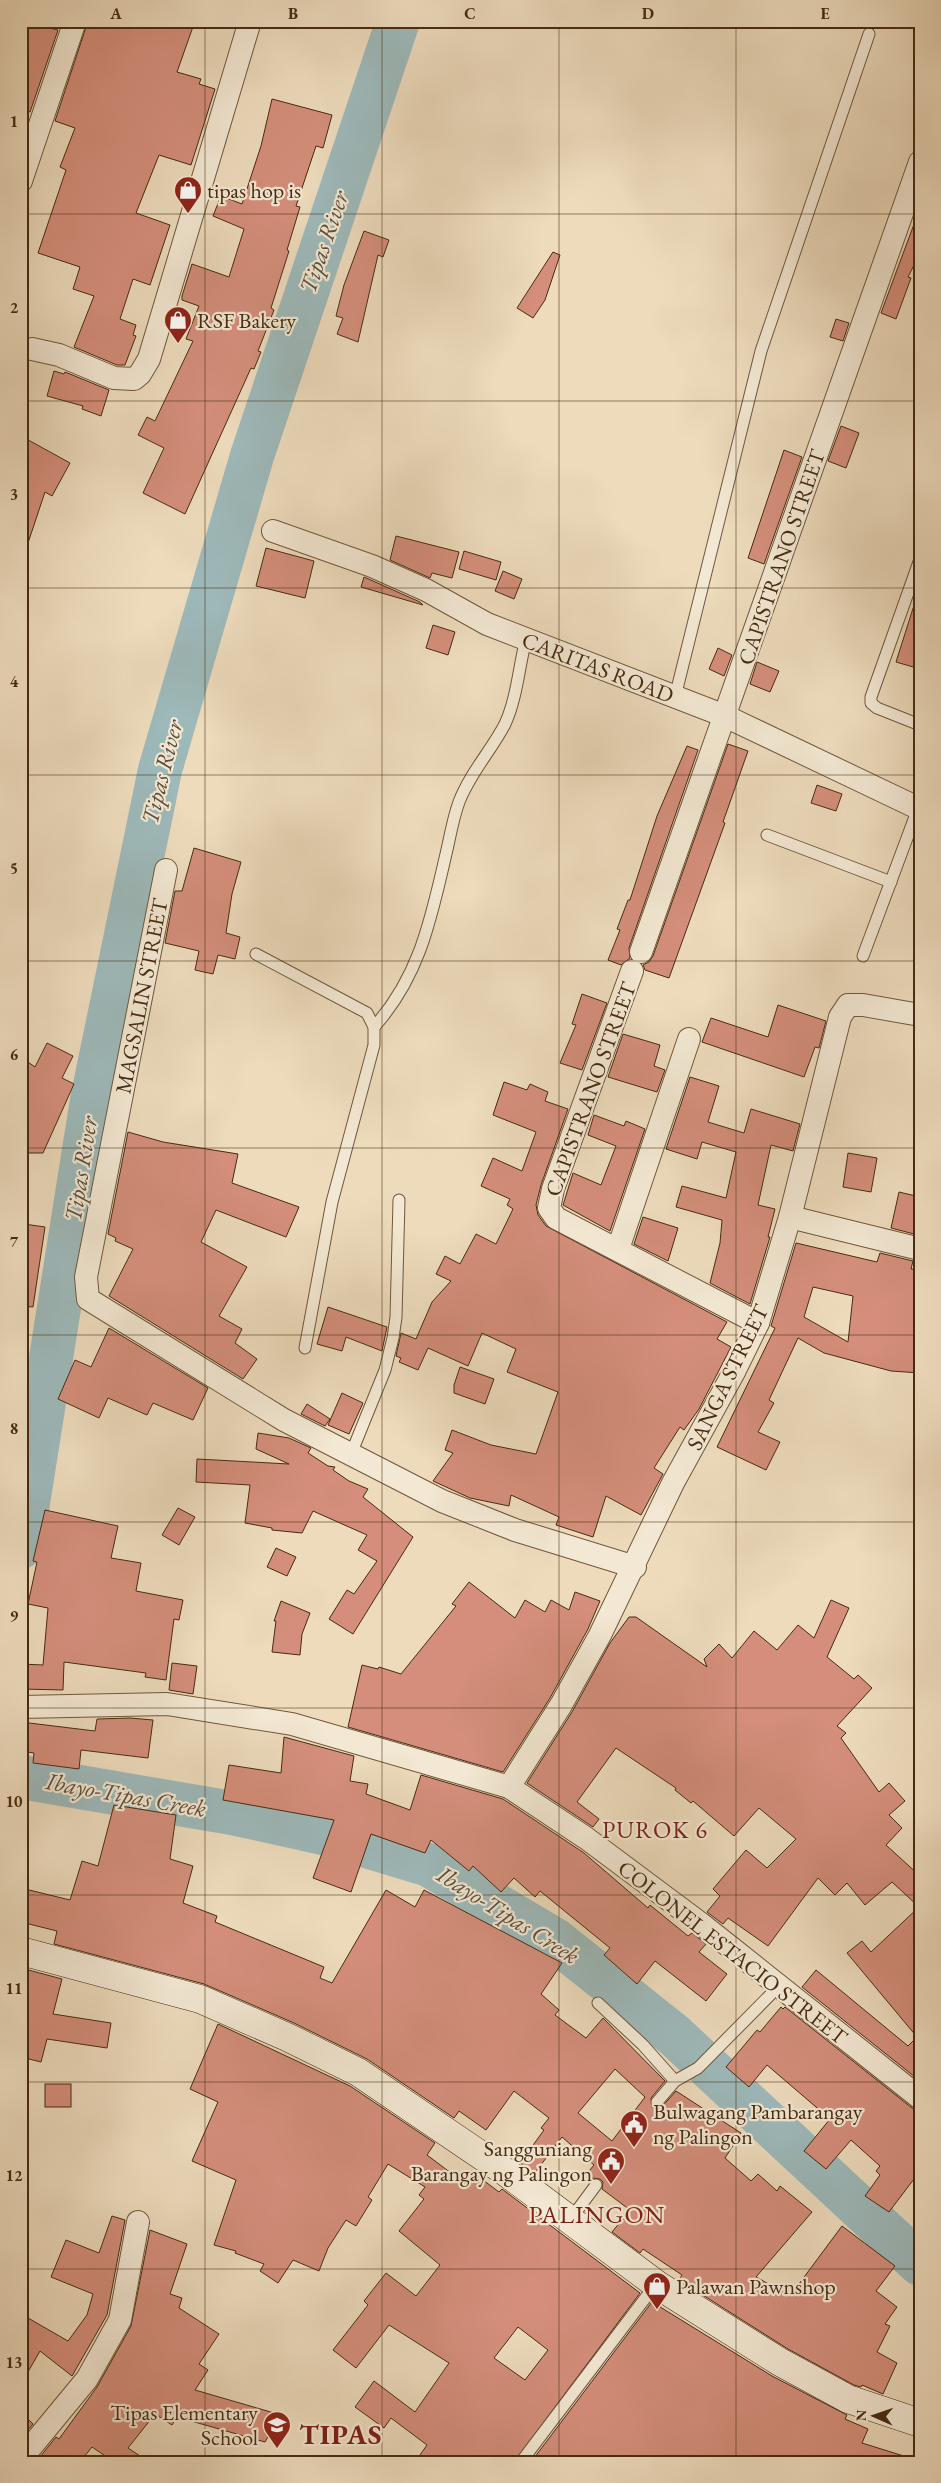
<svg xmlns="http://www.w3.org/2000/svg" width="941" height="2483" font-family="'EB Garamond',serif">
<rect width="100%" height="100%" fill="#eddbbc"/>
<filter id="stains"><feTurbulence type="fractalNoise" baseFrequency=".004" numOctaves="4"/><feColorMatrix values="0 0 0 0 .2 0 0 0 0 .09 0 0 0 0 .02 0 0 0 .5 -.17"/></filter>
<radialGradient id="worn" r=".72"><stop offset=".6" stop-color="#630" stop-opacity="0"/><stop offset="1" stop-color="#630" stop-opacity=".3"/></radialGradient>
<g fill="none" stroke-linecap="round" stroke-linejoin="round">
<g stroke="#9db9ba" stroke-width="44">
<polyline points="21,1547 92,1100 160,770 252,456 398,21"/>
<polyline points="21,1777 232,1813 323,1833 429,1865 555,1940 674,2035 920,2264"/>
</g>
</g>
<g fill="#d48e7b" stroke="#472b11" fill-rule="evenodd">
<polygon points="21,21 58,30 30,112 21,109"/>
<polygon points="88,21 195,21 177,72 201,79 199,84 215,89 191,165 159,155 136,213 170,225 150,285 133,279 120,319 136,325 133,335 136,336 125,365 117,365 74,347 94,296 73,289 80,267 38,253 66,170 60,167 75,128 55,121"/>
<polygon points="272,99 332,115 323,148 316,146 296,206 300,207 287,250 289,251 271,308 274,310 258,351 261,352 254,369 251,368 185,514 143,493 164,448 138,435 147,417 155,421 193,341 186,339 199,306 182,300 182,296 192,264 229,277 244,229 213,216 221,196 242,204 261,146"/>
<polygon points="920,208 920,253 908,277 911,278 896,319 881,313"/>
<polygon points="364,231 389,240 383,257 378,255 358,342 337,334 343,318 336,316 344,285"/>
<polygon points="553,252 560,255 545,300 533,318 517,308"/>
<polygon points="836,319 849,323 843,341 830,337"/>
<polygon points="54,371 64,374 65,372 109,390 101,416 82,409 83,406 47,396"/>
<polygon points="841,426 859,433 846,468 828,461"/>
<polygon points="21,436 70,463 52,496 45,492 25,552 21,552"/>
<polygon points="784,450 802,457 764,564 748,558"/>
<polygon points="396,536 459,552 452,578 432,573 430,578 390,560"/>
<polygon points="266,548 314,561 305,598 256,586"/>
<polygon points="464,551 501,562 496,580 459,569"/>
<polygon points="503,571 522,579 514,599 495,591"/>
<polygon points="364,577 420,602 423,605 361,587"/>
<polygon points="916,599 920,599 920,669 896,662"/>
<polygon points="433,625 455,632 448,655 426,648"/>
<polygon points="718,648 732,655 724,676 709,669"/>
<polygon points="757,662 779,671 770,692 750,684"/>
<polygon points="728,744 748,751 723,822 725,823 669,978 645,970 643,965 649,962 653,956"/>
<polygon points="687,746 698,750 629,948 630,958 621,965 608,960 620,930 617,929 628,900 630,900 657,816"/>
<polygon points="817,785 842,794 836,811 811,803"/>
<polygon points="194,848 241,862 232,894 226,933 240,937 235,959 218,955 213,974 195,970 199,951 165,943 175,891 182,891"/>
<polygon points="582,994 607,1003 582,1070 560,1063 576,1025 572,1024"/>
<polygon points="778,1005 826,1021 819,1048 815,1047 804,1077 702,1042 711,1018 768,1037"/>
<polygon points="623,1034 660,1045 654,1066 665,1070 657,1092 608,1077"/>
<polygon points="47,1043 73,1056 62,1078 74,1084 43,1153 21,1153 21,1057 35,1067"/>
<polygon points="690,1077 719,1086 708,1122 744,1133 751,1109 800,1124 793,1151 771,1145 758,1205 775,1209 768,1237 770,1237 750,1304 710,1283 720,1243 722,1220 676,1207 682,1186 726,1198 736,1152 702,1142 697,1159 666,1149"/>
<polygon points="504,1082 527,1090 530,1084 548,1092 545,1101 568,1109 541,1185 536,1205 538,1215 546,1226 727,1322 717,1339 731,1347 699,1409 684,1430 680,1427 654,1468 663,1474 641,1515 606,1496 593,1537 556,1525 559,1517 511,1495 509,1506 470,1498 433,1481 453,1453 445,1450 452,1430 491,1445 536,1454 558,1392 507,1372 516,1349 482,1333 468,1366 428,1348 418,1370 399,1362 401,1358 396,1356 401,1333 416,1339 432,1302 451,1281 436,1274 445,1256 460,1264 476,1234 496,1244 513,1209 507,1205 510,1199 481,1186 493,1158 522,1171 536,1132 493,1115"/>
<polygon points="594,1115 624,1126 626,1121 645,1129 610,1231 563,1205 573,1173 601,1185 616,1146 588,1135"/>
<polygon points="128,1132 163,1142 238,1154 232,1183 299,1207 286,1237 216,1210 201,1242 247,1267 219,1316 242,1329 235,1343 257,1359 243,1379 109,1296 133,1249 115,1241 116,1238 108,1234"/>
<polygon points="848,1153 877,1158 871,1192 843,1187"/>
<polygon points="899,1192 920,1197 918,1235 891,1228"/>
<polygon points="643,1217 678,1228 668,1261 634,1244"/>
<polygon points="24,1224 45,1227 33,1307 21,1306 21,1245"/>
<path d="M796 1243 877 1262 880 1253 913 1261 911 1269 920 1270V1373L891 1371 824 1353 798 1338 769 1400 774 1403 758 1432 780 1442 766 1470 717 1447 775 1328 771 1326ZM813 1287 853 1296 848 1342 804 1317Z"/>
<polygon points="328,1307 387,1327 382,1351 346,1337 342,1351 317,1344"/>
<polygon points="109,1328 208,1388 193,1420 153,1403 147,1415 108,1398 99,1418 58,1399 75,1360 91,1367"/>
<polygon points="460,1367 494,1379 485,1404 454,1393 454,1385"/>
<polygon points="342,1393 363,1403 349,1434 328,1425"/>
<polygon points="307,1404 330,1419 325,1426 301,1414"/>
<polygon points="258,1433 289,1438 311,1448 308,1453 328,1466 335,1467 333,1470 349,1481 368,1489 363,1497 413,1537 353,1634 329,1619 347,1590 354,1594 377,1561 358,1550 367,1535 313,1511 302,1533 272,1530 272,1528 245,1523 250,1485 196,1482 197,1459 289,1464 256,1449"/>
<polygon points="178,1508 195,1517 179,1545 162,1535"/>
<polygon points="45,1510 118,1526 111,1558 141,1563 136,1591 183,1600 179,1620 174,1619 166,1680 145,1677 146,1673 64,1662 63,1690 21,1689 21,1664 43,1665 48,1608 28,1604 37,1562 33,1561"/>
<polygon points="276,1548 296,1557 287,1576 267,1567"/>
<polygon points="469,1582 515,1618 525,1600 545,1612 551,1600 569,1610 575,1592 600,1601 588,1629 550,1698 503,1772 348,1727 362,1665 378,1669 379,1667 401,1674 456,1606 452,1604"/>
<polygon points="831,1600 849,1608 827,1657 854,1679 858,1675 872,1688 837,1726 846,1733 841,1738 879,1792 889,1783 905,1801 889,1815 902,1828 886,1845 920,1876 920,2081 802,1987 816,1970 908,2046 917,2037 847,1953 862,1941 871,1952 919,1907 892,1882 865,1905 847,1883 835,1895 818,1878 768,1946 728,1918 723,1924 707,1912 720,1896 713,1889 746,1850 767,1868 796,1839 759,1808 734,1836 693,1801 691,1803 675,1790 676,1788 616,1748 577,1802 599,1819 593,1827 527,1783 572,1712 610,1643 629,1617 636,1617 707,1667 704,1659 719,1644 732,1658 754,1631 777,1650 798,1625 814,1638"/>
<polygon points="281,1601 310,1613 302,1634 300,1655 272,1652 276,1621 274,1621"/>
<polygon points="172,1663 197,1666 193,1694 169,1690"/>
<polygon points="130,1718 153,1720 148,1758 81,1750 79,1769 33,1763 34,1753 21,1751 21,1722 95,1731 97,1719"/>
<polygon points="284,1737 354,1756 350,1781 368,1784 366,1794 410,1810 421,1775 503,1799 584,1853 648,1908 650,1905 688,1936 692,1933 706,1944 699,1952 727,1974 706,2001 655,1961 637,1984 604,1955 610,1948 540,1891 535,1897 514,1878 501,1892 473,1866 469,1871 431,1840 425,1853 371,1834 351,1892 313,1878 334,1820 223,1800 229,1765 281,1773"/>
<path d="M114 1805 176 1815 170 1859 193 1866 183 1903 217 1916 215 1922 324 1967 320 1978 332 1983 386 1890 415 1907 424 1890 562 1963 541 1994 559 2010 555 2015 586 2038 603 2018 665 2081 651 2098 652 2107 660 2109 676 2091 741 2133 725 2158 751 2181 758 2174 777 2191 780 2186 812 2212 756 2277 790 2296 842 2226 895 2266 876 2291 897 2307 885 2324 890 2326 877 2352 897 2363 883 2394 862 2385 861 2387 854 2385 788 2349 679 2280 682 2275 643 2249 640 2253 612 2232 630 2210 602 2189 603 2182 600 2179 593 2178 590 2180 585 2176 594 2165 562 2137 534 2174 520 2163 544 2130 541 2128 549 2118 514 2091 486 2130 459 2111 454 2118 367 2059 294 2023 204 1984 54 1944 57 1931 21 1922V1888L70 1900 82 1861 98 1866ZM615 2069 645 2097 612 2141 578 2113Z"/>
<polygon points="21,1968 62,1979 53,2014 111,2023 107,2048 47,2039 41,2062 21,2057"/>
<polygon points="781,2007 783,2009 785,2007 912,2108 920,2111 920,2171 889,2212 865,2196 880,2175 876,2171 880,2166 851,2140 826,2169 804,2151 830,2119 767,2065 749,2087 726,2067 757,2030 760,2032"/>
<path d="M218 2024 350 2086 435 2143 427 2155 463 2182 471 2171 499 2192 502 2189 640 2293 514 2462H415L427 2445 391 2418 384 2428 355 2407 374 2381 415 2412 449 2363 389 2325 356 2368 333 2350 368 2305 364 2301 386 2273 416 2296 440 2265 399 2231 424 2199 419 2195 425 2187 388 2164 368 2197 372 2200 356 2226 346 2220 328 2248 319 2271 293 2260 278 2283 260 2271 264 2264 235 2253 236 2251 214 2245 236 2180 192 2161 218 2102 190 2089ZM518 2327 548 2350 525 2380 494 2358Z"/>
<rect x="45" y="2084" width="26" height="23"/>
<polygon points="112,2216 125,2220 107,2315 72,2376 40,2351 21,2384 21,2331 28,2318 68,2341 87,2315 93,2294 51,2277 66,2240 99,2253"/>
<polygon points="150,2230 187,2244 170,2294 182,2298 179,2308 219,2334 199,2364 208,2370 195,2390 281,2415 265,2442 177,2417 172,2425 155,2414 128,2448 149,2462 114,2462 92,2447 80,2462 36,2462 56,2437 59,2439 97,2387 131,2326"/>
<polygon points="652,2302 772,2376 847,2415 845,2419 868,2429 862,2443 907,2457 906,2462 531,2462"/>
<polygon points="21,2412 33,2424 21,2438"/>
</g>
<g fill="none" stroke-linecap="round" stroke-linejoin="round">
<g stroke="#70573c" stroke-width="13">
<g id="lane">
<polyline points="920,559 871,697 871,703 877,708 920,725"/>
<polyline points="675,697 761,351 869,34"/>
<polyline points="767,835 891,882"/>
<polyline points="256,954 367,1013 374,1027 374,1045 332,1202 305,1348"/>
<polyline points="863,956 919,806"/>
<path d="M374 1027C420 976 431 918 446 854 450 837 453 818 459 802 470 773 491 751 505 724 517 698 519 666 526 639"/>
<polyline points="351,1454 385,1370 393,1338 396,1317 399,1200"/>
<polyline points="598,2003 643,2045 675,2081"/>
<polyline points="657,2102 675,2081 698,2068 779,1986"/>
<polyline points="570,2220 596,2185"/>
<polyline points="521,2462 656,2284"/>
</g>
</g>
<g stroke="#70573c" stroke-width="24">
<g id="street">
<polyline points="21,181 75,21"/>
<polyline points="32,349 59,355 114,378 134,379 140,374 149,359 250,21"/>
<polyline points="273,531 372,566 426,590 487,624 725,716 920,809"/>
<polyline points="166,870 86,1277 88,1299 284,1420 442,1501 515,1530 635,1567"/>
<polyline points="641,952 920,162"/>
<polyline points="632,971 553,1189 549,1208 556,1218 758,1323"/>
<polyline points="790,1217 920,1249"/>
<polyline points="618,1249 689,1039"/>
<polyline points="21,1707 167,1704 292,1724 509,1787 586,1838 700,1923 920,2098"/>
<polyline points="509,1787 561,1705 600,1635 673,1483 734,1372 758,1323 790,1217 840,1017 848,1005 863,1005 920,1015"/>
<polyline points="21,2459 87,2379 120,2320 138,2222"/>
</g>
</g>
<g stroke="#472b11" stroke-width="29">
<polyline id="secondary" points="21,1951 200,1999 287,2037 358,2072 507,2173 656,2284 780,2362 848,2399 920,2423"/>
</g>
<use href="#lane" stroke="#f3e8d3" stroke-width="11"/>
<use href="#street" stroke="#f3e8d3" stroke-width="22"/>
<use href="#secondary" stroke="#f3e8d3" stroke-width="28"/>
</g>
<path fill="none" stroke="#472b11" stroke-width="1" stroke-opacity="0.55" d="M205 21V2462M382 21V2462M559 21V2462M736 21V2462M21 214H920M21 401H920M21 588H920M21 775H920M21 961H920M21 1148H920M21 1335H920M21 1522H920M21 1708H920M21 1895H920M21 2082H920M21 2269H920"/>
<defs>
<g id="shop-pin" transform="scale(1.4375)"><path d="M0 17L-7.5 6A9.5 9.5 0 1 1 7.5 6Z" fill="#8f2418" stroke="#f3e8d3"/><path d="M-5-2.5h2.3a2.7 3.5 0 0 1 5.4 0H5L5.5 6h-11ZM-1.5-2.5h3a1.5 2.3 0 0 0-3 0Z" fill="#fff"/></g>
<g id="civic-pin" transform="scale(1.4375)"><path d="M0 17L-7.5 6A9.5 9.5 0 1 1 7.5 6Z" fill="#8f2418" stroke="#f3e8d3"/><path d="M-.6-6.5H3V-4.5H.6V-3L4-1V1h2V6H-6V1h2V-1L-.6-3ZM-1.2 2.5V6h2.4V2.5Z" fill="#fff"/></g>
<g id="school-pin" transform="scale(1.4375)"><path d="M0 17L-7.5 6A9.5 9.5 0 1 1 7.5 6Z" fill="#8f2418" stroke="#f3e8d3"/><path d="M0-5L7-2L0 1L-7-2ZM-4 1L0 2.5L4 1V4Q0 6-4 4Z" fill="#fff"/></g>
</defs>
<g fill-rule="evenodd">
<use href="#shop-pin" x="188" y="190"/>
<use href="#shop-pin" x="178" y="320"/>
<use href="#civic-pin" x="634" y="2124"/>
<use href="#civic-pin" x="611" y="2161"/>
<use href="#shop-pin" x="657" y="2286"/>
<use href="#school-pin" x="277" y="2425"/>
</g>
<g text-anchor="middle" stroke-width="4.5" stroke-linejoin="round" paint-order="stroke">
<g font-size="22" fill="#472b11" stroke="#f3e8d3" text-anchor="start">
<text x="207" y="198">tipas hop is</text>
<text x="197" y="328">RSF Bakery</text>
<text x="653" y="2119">Bulwagang Pambarangay<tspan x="653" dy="25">ng Palingon</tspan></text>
<text x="592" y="2156" text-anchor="end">Sangguniang<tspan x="592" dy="25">Barangay ng Palingon</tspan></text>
<text x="676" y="2294">Palawan Pawnshop</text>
<text x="258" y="2420" text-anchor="end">Tipas Elementary<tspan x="258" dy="25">School</tspan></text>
</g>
<g font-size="22" fill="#472b11" stroke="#f3e8d3">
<text transform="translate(781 557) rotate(-71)" y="8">CAPISTRANO STREET</text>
<text transform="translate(598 667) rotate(21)" y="8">CARITAS ROAD</text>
<text transform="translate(141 996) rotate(-79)" y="8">MAGSALIN STREET</text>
<text transform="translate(590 1089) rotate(-70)" y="8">CAPISTRANO STREET</text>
<text transform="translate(727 1377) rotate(-64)" y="8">SANGA STREET</text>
<text transform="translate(733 1952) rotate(38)" y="8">COLONEL ESTACIO STREET</text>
</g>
<g font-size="24" font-style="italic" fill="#5c4e3b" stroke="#f3e8d3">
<text transform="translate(324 242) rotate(-71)" y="8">Tipas River</text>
<text transform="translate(162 772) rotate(-76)" y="8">Tipas River</text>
<text transform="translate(81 1169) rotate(-81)" y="8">Tipas River</text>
<text transform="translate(126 1795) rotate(10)" y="8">Ibayo-Tipas Creek</text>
<text transform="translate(508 1915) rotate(32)" y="8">Ibayo-Tipas Creek</text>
</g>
<g font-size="24" letter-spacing="1" fill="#7a1f14" stroke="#f3e8d3">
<text x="655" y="1838">PUROK 6</text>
</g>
<g font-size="25" letter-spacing="1" fill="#7a1f14" stroke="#f3e8d3">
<text x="597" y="2223">PALINGON</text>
</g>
<g font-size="28" font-weight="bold" letter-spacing="1" fill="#7a1f14" stroke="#f3e8d3">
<text x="341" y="2444">TIPAS</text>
</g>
</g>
<rect width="941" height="2483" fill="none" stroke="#eddbbc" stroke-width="55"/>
<g transform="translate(874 2416) rotate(272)" stroke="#f3e8d3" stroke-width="4" paint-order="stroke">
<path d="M0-4L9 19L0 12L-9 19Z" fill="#472b11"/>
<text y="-8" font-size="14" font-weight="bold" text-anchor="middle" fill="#472b11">N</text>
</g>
<rect x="28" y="28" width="886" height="2428" fill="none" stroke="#472b11" stroke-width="2"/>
<g font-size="16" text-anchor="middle" font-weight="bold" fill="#472b11">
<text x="116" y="19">A</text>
<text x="293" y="19">B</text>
<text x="470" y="19">C</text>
<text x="648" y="19">D</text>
<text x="825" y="19">E</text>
<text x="14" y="127">1</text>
<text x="14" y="313">2</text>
<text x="14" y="500">3</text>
<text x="14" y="687">4</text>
<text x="14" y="874">5</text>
<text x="14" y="1060">6</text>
<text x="14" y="1247">7</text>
<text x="14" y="1434">8</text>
<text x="14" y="1621">9</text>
<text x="14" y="1807">10</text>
<text x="14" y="1994">11</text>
<text x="14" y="2181">12</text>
<text x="14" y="2368">13</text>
</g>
<rect width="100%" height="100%" filter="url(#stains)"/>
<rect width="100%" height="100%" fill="url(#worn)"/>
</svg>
